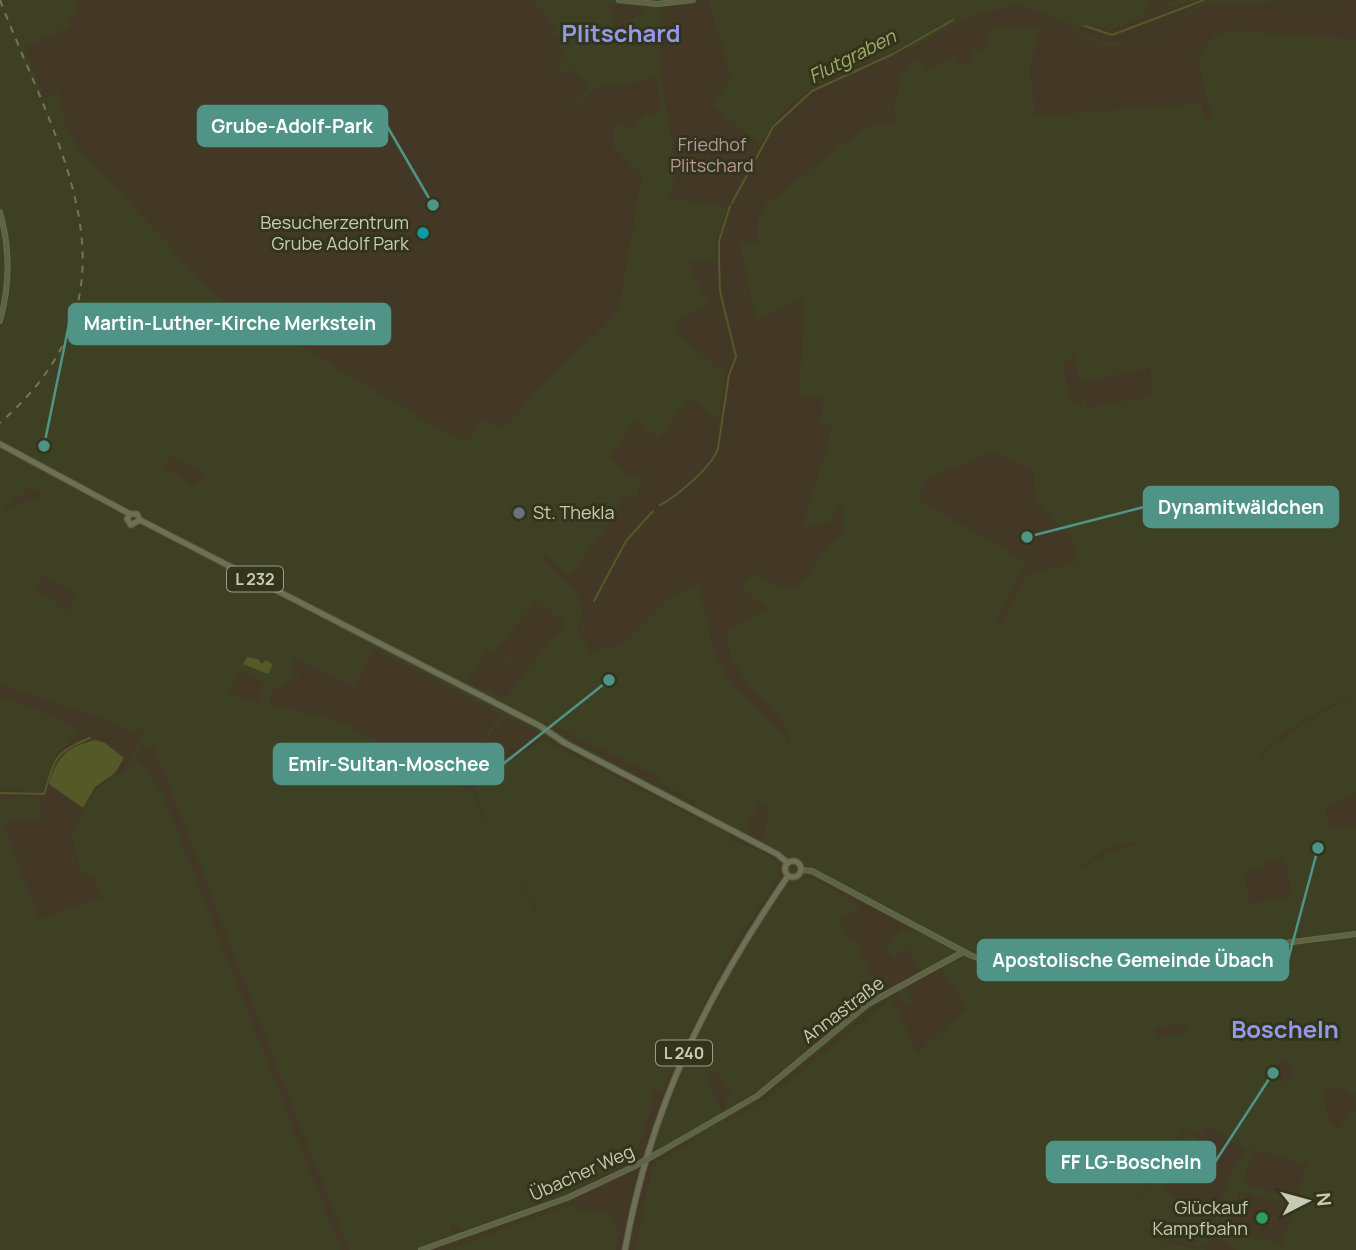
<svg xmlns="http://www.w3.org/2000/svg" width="1356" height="1250" font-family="Manrope,sans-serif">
<rect width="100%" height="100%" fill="#3d4022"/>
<g fill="#433826" fill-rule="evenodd">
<polygon points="78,0 532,0 556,27 550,35 554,37 561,32 567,38 559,45 565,54 557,65 566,74 571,69 589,87 570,106 572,108 595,87 626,85 656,76 661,111 646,115 634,128 614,124 614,148 642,175 620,304 607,324 555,373 503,429 482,418 467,442 436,427 219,298 81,152 63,124 68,121 61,108 58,91 45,98 24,48 71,26 68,21 76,11"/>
<path d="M708 0 732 79 711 103 760 145C765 138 769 129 775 122 805 82 862 64 906 46L909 50 967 17 1016 5 1077 26 1106 27 1107 31 1143 18 1150 0H1178L1160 7 1151 6 1152 16 1154 8C1165 10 1191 0 1205 0L1143 44 1151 42 1170 24 1208 3 1356 0V39L1232 31 1214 36 1198 56 1212 122 1204 121 1201 104 1035 116 1030 68 1039 28 992 27 985 50 973 51 970 65 957 64 956 56 941 61 935 68 926 69V65L914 59 900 78 896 101 893 103 897 126 878 124 863 129 764 206 758 219V245L739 240 755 317 757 320 805 298 799 396H823L822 421 815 426 833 425 803 527 828 523 842 504 844 531 840 537C820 545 806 596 783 589 774 586 763 578 754 574L743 586 744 591 768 608 727 632C725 684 784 700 792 747L786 736 732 684 722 668 713 646 698 582 664 603 624 644 590 652 577 627 584 618 578 595 542 559 544 555 573 578 572 575 617 511 621 496 636 499 643 477 628 475 609 456 637 420 658 438 691 398 718 421 725 375 676 332 681 317 708 304 687 260 715 261 717 235 727 208 669 197 676 170 660 71 661 9ZM1044 14 1102 42 1138 45 1102 46Z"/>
<polygon points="606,3 643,8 644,12 623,26 625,31 618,34 612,24 617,20"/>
<polygon points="1074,351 1083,405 1080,407 1069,401 1063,362 1070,359"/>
<polygon points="1150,368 1154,396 1085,408 1081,382"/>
<path d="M993 452 1032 468C1035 479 1034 498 1040 507 1053 523 1080 536 1076 561L1071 564 1027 574 1001 623 995 620 1026 562 919 500 925 479Z"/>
<polygon points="172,455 204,473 195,487 164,467"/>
<polygon points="30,487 43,494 0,514"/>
<polygon points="43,576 76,594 67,611 57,607 59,602 36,593"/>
<polygon points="538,600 565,624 525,672 495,650"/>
<path d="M373 648 502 715C490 729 478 742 474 760 464 802 516 871 536 907L534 913 525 916 534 912 535 908 480 811 474 794 339 721 269 704 272 688 284 687 291 678 294 682 299 680 298 675 292 677V660H298L354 686Z"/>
<path d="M489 649 523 673 506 698C492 690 478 691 465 683Z"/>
<polygon points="240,671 264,683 261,690 261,702 230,694 235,677"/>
<polygon points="0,684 109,721 134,735 139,726 144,729 129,767 97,789 71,834 81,872 94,878 102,897 39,920 3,825 14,820 41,820 39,798 24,796 0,800 0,787 42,793 57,754 82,730 24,704 0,697"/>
<path d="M1350 694H1354L1302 725 1274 745 1256 765C1267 734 1324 712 1350 694Z"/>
<polygon points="505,716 706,820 705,823 542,739 514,760 483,744"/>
<polygon points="544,721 660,778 658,781 696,802 694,805 542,724"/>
<path d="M152 743C220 911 280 1083 350 1250H341L163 795 139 762 131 767 142 745 149 750Z"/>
<polygon points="1356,793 1356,826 1328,829 1326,806"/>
<polygon points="759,802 769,807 763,841 745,831"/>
<path d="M716 825 771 854 780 864 782 879C723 968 674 1057 642 1159L568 1194 624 1164 635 1154 653 1102V1087L660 1093 729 953 779 878C782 854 750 846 732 842L729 835Z"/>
<polygon points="1135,841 1136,845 1111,851 1085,867 1081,866 1106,848"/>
<polygon points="1284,855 1284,874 1287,863 1291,893 1287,897 1249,904 1245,874"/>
<polygon points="808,876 813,877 914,930 903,930 886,948 893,957 909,949 920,971 856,1011 880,992 853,938 848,940 838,921 861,906 812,878 802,877"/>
<path d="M940 965 949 986 954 983 966 1009 917 1053 892 998 769 1097 729 1121 728 1129 727 1120C789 1084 839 1030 899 990L906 1004 913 1001 906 985Z"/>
<polygon points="853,1011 851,1016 770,1084 777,1074"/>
<polygon points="1182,1024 1187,1031 1184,1036 1176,1031 1173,1036 1156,1038 1155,1028"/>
<polygon points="1290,1060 1292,1080 1280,1082 1277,1062"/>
<polygon points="716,1071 731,1092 725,1101 727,1109 766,1085 764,1090 722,1114 707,1079 709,1072"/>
<polygon points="1344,1087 1348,1094 1354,1093 1356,1111 1351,1112 1338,1130 1328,1120 1323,1093 1324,1090"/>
<path d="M725 1122 656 1163 651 1173 635 1250H616C619 1232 619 1212 596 1210 587 1209 580 1212 573 1208L570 1200 640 1167V1171L644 1169 646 1164Z"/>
<polygon points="1207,1126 1246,1151 1230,1175 1214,1222 1165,1190 1199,1139 1188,1131 1127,1218 1186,1127 1200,1136"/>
<polygon points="1253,1149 1307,1165 1296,1199 1243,1183"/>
<polygon points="1240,1191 1295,1207 1283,1245 1228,1229"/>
<polygon points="558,1197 409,1250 453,1234 449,1219 455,1228 464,1230"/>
<polygon points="565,1201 456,1241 445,1250 426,1250"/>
<polygon points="567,1202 569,1205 447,1250 457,1242"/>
<path d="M1138 1227 1204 1248 1214 1233 1236 1250C1198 1250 1170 1249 1138 1227Z"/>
</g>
<g fill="#545928">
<polygon points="247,657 258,659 262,664 266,660 273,665 268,674 243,664"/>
<path d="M95 740 105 743 124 758 115 773 95 787 83 808 49 784C57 756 67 747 95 740Z"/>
</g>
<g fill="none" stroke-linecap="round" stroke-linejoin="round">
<g stroke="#545928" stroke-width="2">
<polyline points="1085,26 1112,35 1204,0"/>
<polyline points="732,203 773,127 812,91 893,54 953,20"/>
<path d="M660 505C676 497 713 466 718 448L729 375 736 357 720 291 719 263V241L730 206"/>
<polyline points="594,601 626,541 653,511"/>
<path d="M0 793 44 794C56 758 53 753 90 738"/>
</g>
<g stroke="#6a6e55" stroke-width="6">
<g id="secondary">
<polyline points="619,0 657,4 693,0"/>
<path d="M0 212C10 248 10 285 0 321"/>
<polyline points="801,870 812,871 970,955 1021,976 1356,934"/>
<polyline points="660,1152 757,1096 868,1004 963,952"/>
<polyline points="421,1250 567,1198 631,1168"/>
</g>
</g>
<g stroke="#595c43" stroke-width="7">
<g id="primary">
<polyline points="0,444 130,514 137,514 140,520"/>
<polyline points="130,514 127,519 131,525 140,520"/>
<polyline points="140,520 540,726 565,743"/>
<polyline points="563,742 777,854 788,863"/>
<circle cx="793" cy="869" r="8"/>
<path d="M625 1250C650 1107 707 994 788 876"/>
</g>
</g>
<use href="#secondary" stroke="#5e6344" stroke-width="4.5"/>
<use href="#primary" stroke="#6d7054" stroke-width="5"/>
<path stroke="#737758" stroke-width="2" stroke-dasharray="7 7" stroke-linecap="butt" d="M0 0C59 152 152 290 0 423"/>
<g stroke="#6a6e55" stroke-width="6" stroke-linecap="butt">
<polyline id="secondary-bridge" points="631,1168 660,1152"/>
</g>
<use href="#secondary-bridge" stroke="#5e6344" stroke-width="4.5"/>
</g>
<circle fill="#0f9aa8" stroke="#32351c" stroke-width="2.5" cx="423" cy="233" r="7"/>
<circle fill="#6b7280" stroke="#32351c" stroke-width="2.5" cx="519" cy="513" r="7"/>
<circle fill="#2e9e5b" stroke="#32351c" stroke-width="2.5" cx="1262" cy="1218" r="7"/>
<g text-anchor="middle" stroke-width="6" stroke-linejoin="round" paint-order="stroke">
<g fill="#32351c" stroke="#9a9e86" stroke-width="2">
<rect x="227" y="566.5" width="56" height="25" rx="5"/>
<rect x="656" y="1040.5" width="56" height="25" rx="5"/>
</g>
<g font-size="16" font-weight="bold" fill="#c7cbb3">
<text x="255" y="585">L 232</text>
<text x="684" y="1059">L 240</text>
</g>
<g font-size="18" fill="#bb959e" stroke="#32351c">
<text x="712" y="151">Friedhof<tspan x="712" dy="21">Plitschard</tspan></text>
</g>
<g font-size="18" fill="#c7cbb3" stroke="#32351c" text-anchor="end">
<text x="409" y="229">Besucherzentrum<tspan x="409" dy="21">Grube Adolf Park</tspan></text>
<text x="533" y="519" text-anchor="start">St. Thekla</text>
<text x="1248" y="1214">Glückauf<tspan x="1248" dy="21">Kampfbahn</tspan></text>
</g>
<g font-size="18" fill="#c7cbb3" stroke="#32351c">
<text transform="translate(843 1010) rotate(-37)" y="6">Annastraße</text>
<text transform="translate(582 1173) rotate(-24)" y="6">Übacher Weg</text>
</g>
<g font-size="19" font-style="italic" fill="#a5ad69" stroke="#32351c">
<text transform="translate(852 56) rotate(-27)" y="7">Flutgraben</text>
</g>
<g font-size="24" font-weight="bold" fill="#9497ea" stroke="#32351c">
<text x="621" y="42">Plitschard</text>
<text x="1285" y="1038">Boscheln</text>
</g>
</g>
<path fill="none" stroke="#4f9486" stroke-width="2.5" d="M433 205L387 126M44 446L69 324M1027 537L1144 507M609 680L503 764M1318 848L1288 960M1273 1073L1215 1162"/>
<g fill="#4f9486" stroke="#32351c" stroke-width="2.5">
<circle cx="433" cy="205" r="7"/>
<circle cx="44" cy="446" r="7"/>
<circle cx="1027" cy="537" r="7"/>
<circle cx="609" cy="680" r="7"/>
<circle cx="1318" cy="848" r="7"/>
<circle cx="1273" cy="1073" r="7"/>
</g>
<g fill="#4f9486" stroke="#4f9486" stroke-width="2.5">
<rect x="198" y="106" width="189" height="40" rx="7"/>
<rect x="69" y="304" width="321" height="40" rx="7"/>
<rect x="1144" y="487" width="194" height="40" rx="7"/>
<rect x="274" y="744" width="229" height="40" rx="7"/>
<rect x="978" y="940" width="310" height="40" rx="7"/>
<rect x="1047" y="1142" width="168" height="40" rx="7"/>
</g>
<g font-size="19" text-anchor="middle" font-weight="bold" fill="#fff">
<text x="292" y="133">Grube-Adolf-Park</text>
<text x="230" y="330">Martin-Luther-Kirche Merkstein</text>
<text x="1241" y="514">Dynamitwäldchen</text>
<text x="389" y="771">Emir-Sultan-Moschee</text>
<text x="1133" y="967">Apostolische Gemeinde Übach</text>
<text x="1131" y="1169">FF LG-Boscheln</text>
</g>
<g transform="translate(1307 1201) rotate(84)" stroke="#32351c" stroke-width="5" paint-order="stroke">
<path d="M0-5L12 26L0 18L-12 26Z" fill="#c7cbb3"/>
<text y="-10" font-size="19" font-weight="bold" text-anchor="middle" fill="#c7cbb3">N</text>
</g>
</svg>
